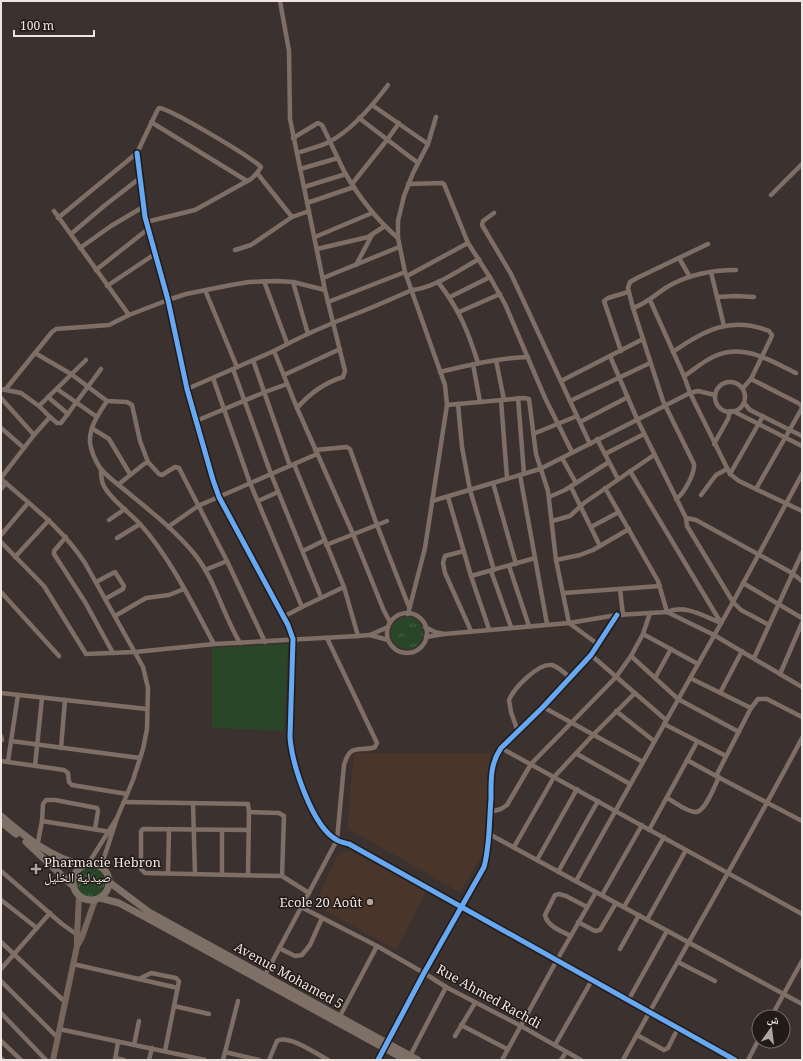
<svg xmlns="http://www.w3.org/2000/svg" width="803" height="1061" font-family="Georgia,'Noto Naskh Arabic',serif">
<defs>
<pattern id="grass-tufts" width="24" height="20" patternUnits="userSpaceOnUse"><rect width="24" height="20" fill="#294628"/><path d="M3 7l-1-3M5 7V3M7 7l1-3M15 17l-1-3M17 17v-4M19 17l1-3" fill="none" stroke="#486147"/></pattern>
</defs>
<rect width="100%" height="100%" fill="#3b322f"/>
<g fill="#4a352b">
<polygon points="354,753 490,753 483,854 460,892 347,828"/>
<polygon points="348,851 355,853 426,892 396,950 325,910 317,899 336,859 341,853"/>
</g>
<g fill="url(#grass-tufts)">
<circle cx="407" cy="633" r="16"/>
<circle cx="90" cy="882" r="15"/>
</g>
<polygon fill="#294628" points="288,644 284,731 212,728 212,648"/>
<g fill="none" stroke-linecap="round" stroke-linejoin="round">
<g stroke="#7e6e65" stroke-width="4.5">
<path d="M280 1 289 51 290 119 325 290 345 371 343 377C324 383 310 393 297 408"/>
<polyline points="372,105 428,144"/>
<polyline points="359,118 418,163"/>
<polyline points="151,122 247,181"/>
<path d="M293 138 318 123 322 125C330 141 337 157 345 173 359 197 377 220 398 238"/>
<path d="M137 153 145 217 168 300 187 389 213 480 219 497 288 625 293 639 290 737C292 764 312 827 337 840 340 842 345 843 349 844L735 1060"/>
<path d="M297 153C308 149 319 147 329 142 352 130 373 105 388 85"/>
<polyline points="300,169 338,158"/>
<polyline points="257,173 292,217"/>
<polyline points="352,184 387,140 399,123"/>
<polyline points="408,184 442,183 444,184 468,243 491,279 505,304 545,398 572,452"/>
<polyline points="304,187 346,174"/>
<polyline points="771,195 802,164"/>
<polyline points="307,203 354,187"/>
<polyline points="54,211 129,315"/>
<polyline points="494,213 483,221 482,225 511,274 590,444"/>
<path d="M58 218 137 153 157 111 159 108C171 109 251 157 261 167L257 173 251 179 195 210 146 222"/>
<polyline points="71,234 104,206 140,178"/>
<polyline points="315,237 372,213"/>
<polyline points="80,248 111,226 143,207"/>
<polyline points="317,249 368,237 385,226"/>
<polyline points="235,250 251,245 292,217 309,211"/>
<polyline points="679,258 690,277"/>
<polyline points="356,265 372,235"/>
<polyline points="96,270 148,229"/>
<polyline points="711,272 724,326"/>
<polyline points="407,276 468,243"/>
<polyline points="323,278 399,247"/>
<polyline points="264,281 287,343"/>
<polyline points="293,282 308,334"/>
<path d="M438 282C459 309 468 331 478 363"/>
<polyline points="107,286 155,254"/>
<polyline points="205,290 237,367"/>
<polyline points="450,297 490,277"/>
<polyline points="717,297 735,296 754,297"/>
<polyline points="650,300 684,376 690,393 730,474 739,481 802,511"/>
<polyline points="328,302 405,272"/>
<path d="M633 308C646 304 656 294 667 287 689 274 712 270 736 270"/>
<polyline points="459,312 500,294"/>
<polyline points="274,351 297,408 353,534 384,611 390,622"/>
<polyline points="621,351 604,301 608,298 628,292"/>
<path d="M673 352C704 330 731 316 769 331L772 335 771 338 751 379 743 388"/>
<polyline points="35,353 71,374 107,401 127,402 132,405 140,441 148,462"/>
<polyline points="610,356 637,419 686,518"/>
<polyline points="253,360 290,466"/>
<polyline points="496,360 504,400"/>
<polyline points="473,364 480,402"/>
<polyline points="233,369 271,474 321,597"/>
<path d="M440 372C469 365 498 358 528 357"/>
<polyline points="284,375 340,349"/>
<path d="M684 376C694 370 703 361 715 356 744 343 771 361 796 373"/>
<polyline points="213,378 250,483 302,607"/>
<polyline points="751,379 798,403 801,405 802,408 756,489"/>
<polyline points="561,381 643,339"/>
<circle cx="730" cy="397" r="15"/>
<polyline points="1,389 21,393 39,406 50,417 34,435 1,478"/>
<polyline points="57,389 97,417"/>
<path d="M187 389 274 351C301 336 329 324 358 313 376 306 394 298 412 290 434 288 459 270 479 259"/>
<polyline points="5,390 52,332 56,329 109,325 129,315 168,300 186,294 231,285 249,282 278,281 293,282 325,290"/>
<polyline points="48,397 68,414"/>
<polyline points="1,398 34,435"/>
<polyline points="518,398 524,474"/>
<polyline points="501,400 507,478"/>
<path d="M107 401C99 413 89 427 90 442 91 452 95 460 100 468 108 478 122 487 132 496 154 514 178 533 196 556 216 582 223 615 240 643"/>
<polyline points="570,401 650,363"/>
<polyline points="744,403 750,410 802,436"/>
<polyline points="458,404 462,447 470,490 494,570"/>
<polyline points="447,405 524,398 529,399 536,454 548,491 556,560 569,623 599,645"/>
<polyline points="39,406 86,360"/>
<polyline points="733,411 802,446"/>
<polyline points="50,417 57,423 61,423 101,369"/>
<polyline points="196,421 265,392 287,384"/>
<polyline points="580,422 628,397"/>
<polyline points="1,428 24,448"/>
<polyline points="93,429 109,439 130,474"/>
<polyline points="533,434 577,416"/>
<polyline points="597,439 618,479"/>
<polyline points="714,444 728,419 730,411"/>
<polyline points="315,450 347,447 350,449 377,525 409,607"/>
<polyline points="605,454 644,434"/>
<polyline points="562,458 576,483"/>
<polyline points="294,464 344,587 358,636"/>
<path d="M101 469C101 474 101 479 103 484 108 497 130 513 140 524 170 557 193 605 214 644"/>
<polyline points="630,471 721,623"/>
<polyline points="730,474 763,416"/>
<polyline points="520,475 547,624"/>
<path d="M1 479C31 505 63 529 85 563L143 667 148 688 147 729 143 749 133 780 117 818"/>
<polyline points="493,483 516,564"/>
<polyline points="119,484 144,464 148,462 159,474 162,475 175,467 179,468 227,561 265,642"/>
<polyline points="571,487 600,546"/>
<polyline points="1,489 6,483"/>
<polyline points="701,495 716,475 727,469"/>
<polyline points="448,497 471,576 489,629"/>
<polyline points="549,497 565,490 609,462"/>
<path d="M676 499C684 494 695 473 694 464L663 401 633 308 628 288 630 282 637 278 708 244"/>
<polyline points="258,501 278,492"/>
<polyline points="432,501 540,469 690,393 698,391 715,395"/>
<polyline points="109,520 125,509"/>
<polyline points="552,521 570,516 584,503 654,455"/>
<polyline points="168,527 198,506 317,454"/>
<polyline points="591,527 619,512"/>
<polyline points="1,535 28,503"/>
<polyline points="66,537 54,551 54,554 85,602 113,653"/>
<polyline points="117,538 140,524"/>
<polyline points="1,542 44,586 86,654 135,652 214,644 358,636 370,635 388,640"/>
<polyline points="326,545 387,521"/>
<polyline points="303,551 325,540"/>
<polyline points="464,551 445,556 443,563 445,573 471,631"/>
<polyline points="15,557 49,520"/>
<polyline points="556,560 580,555 593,550 629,529"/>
<polyline points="509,566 529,626"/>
<polyline points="205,570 227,561"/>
<polyline points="491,571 511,627"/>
<polyline points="471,576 535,558"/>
<polyline points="96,582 115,572 124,586 123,589 105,599"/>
<polyline points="743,583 802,618"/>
<polyline points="620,589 623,615"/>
<polyline points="1,592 59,656"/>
<polyline points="564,593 660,586"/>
<polyline points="667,612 714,635 802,687"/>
<path d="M667 612C685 604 703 616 721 623"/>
<circle cx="407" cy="633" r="20"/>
<polyline points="408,614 425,548 447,405 445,385 405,272 398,238 398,221 404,196 413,173 428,144 436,117"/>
<polyline points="115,616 146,598 169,595 184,589"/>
<polyline points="283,617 302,607 344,587"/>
<polyline points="769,625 741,610 733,602 687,526 686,518 696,520 792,573 802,581"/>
<polyline points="425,627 435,632 444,634 426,637"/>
<polyline points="444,634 569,623 617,615 667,612 658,581 605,488"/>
<polyline points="643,634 698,664"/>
<polyline points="370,635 388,627"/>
<polyline points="591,655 666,720"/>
<polyline points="631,656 678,699 739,732"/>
<polyline points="754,658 802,553"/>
<polyline points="780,674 802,623"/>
<polyline points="655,678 671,649"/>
<polyline points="690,678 751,708"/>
<polyline points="1,693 147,709"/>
<polyline points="720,693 742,651"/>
<polyline points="543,707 643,762"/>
<polyline points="616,711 654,741"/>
<polyline points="802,717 767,699 758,699 751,708 716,776 802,821"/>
<polyline points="664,724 726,756"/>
<path d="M518 732 511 712 509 700C514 688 538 663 552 665 559 667 565 673 570 678"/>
<polyline points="1,736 2,740 1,740"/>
<polyline points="11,741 140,758"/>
<polyline points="61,748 65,700"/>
<polyline points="501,748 802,914"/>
<polyline points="577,754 630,784"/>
<polyline points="687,760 716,776"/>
<polyline points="1,761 64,770 68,773 69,782 72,785 127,794"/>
<polyline points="8,761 18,695"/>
<polyline points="35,766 42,698"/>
<path d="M667 798C675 802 685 811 695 812 705 813 715 785 719 777"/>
<polyline points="124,802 248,804 249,812 248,875"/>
<polyline points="193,803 195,874"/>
<polyline points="249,812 279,813 284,816 282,876 309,893"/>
<polyline points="490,812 501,809 507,805 531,764 616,677 631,656 643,634 650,613"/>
<polyline points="42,821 111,832"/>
<polyline points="222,830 222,874"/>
<polyline points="249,830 143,829 141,831 141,869 145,873 282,876"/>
<polyline points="649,830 697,742"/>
<polyline points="489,834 802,1004"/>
<polyline points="37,847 42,821 43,804 46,800 55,800 97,808 98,811 95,829"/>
<polyline points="514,847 554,777 593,735 635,693"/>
<polyline points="537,860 577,789"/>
<polyline points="88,864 117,818 101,867"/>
<polyline points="1,871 62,924 79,936"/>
<polyline points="558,872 598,801"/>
<polyline points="168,873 169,829"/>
<polyline points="576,881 733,602 802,474"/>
<polyline points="602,895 642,825"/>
<polyline points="1,900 37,928"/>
<polyline points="301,907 377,946 424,973 446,987 521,1026 581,1060"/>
<polyline points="624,907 664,837"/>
<polyline points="647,920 686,850"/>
<polyline points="578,922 595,931 600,930 616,903"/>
<path d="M571 936C561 931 547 926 545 915L555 895 559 894 566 896 587 907"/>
<polyline points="1,942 65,1002"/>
<polyline points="279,948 295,956 302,955 310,945 322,918"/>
<polyline points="620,949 639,915"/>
<polyline points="678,962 715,981"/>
<polyline points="73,964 178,988"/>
<polyline points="1,969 50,913"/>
<path d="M264 977 337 840 344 765C350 745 355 751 372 748L375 747 377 743 327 638"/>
<polyline points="139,979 151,973 176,978 179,981 165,1051"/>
<polyline points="1,981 57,1037"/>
<polyline points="629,999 667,931"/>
<polyline points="174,1006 209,1014"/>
<polyline points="1,1013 46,1060"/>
<polyline points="340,1016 377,946"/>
<polyline points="771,1017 802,961"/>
<polyline points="461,1025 507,1049"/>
<polyline points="59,1029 205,1060"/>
<polyline points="637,1035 664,1050 668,1048 678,1028"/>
<polyline points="455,1036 475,1003"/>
<polyline points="1,1041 21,1060"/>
<polyline points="134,1045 139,1021"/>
<polyline points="555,1045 592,980"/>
<polyline points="225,1052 259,1060"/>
<polyline points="410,1056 446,987"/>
<polyline points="1,1058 3,1060"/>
<polyline points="115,1058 124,1060"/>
<polyline points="115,1060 118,1042"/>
<polyline points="149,1060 152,1048"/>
<polyline points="223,1060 238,1001"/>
<path d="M269 1060 277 1041C288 1034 317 1054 328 1060"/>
<path d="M378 1060 424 973 484 867C490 845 489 822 491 799 491 780 490 764 501 748L543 707 591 655 617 615"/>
<polyline points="502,1060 557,960 596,892"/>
<polyline points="561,1060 566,1052"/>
<path d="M623 1060C682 952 745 846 802 738"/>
<polyline points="748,1060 759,1039"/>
</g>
<g stroke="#77665d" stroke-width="6">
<polyline points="79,897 77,935 77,946 82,937 95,900"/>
<polyline points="53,1060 77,946"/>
</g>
<g stroke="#7e6f67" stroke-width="7">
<path d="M1 816C25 837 51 858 83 865"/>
<polyline points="1,822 16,834"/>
<polyline points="26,842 72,885"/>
<circle cx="91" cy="882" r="18"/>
<polyline points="109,882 149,912 418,1060"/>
<polyline points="100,898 119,903 145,917 406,1060"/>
</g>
<g stroke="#221a17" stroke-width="8">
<g id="cycleway">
<path d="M137 153 145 217 168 300 187 389 213 480 219 497 288 625 293 639 290 737C292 764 312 827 337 840 340 842 345 843 349 844L735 1060"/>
<path d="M378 1060 424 973 484 867C490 845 489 822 491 799 491 780 490 764 501 748L543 707 591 655 617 615"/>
</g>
</g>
<use href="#cycleway" stroke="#66a8f1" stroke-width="5"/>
</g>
<g fill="#b0a6a1" stroke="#221a17" stroke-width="1.5">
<path d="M34 863h4v4h4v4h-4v4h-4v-4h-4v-4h4z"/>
<circle cx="370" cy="902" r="4"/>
</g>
<g text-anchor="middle" stroke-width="3" stroke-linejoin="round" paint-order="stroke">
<g font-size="13" fill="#efe4df" stroke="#221a17" text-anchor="start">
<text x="44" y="867">Pharmacie Hebron<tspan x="44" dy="15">صيدلية الخليل</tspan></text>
<text x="362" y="907" text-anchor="end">Ecole 20 Août</text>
</g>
<g font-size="13" fill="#efe4df" stroke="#221a17">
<text transform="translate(289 975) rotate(29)" y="5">Avenue Mohamed 5</text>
<text transform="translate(489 996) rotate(29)" y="5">Rue Ahmed Rachdi</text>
</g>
</g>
<rect width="803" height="1061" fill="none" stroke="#efe4df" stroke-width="4"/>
<g transform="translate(771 1029) rotate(14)"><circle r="19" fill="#221a17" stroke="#746b67"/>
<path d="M0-3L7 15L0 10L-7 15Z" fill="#b0a6a1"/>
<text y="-6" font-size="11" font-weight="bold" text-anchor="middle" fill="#efe4df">ش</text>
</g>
<path d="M14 30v6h80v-6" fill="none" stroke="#efe4df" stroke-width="2"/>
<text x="20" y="30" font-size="12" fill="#efe4df" stroke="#221a17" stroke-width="3" paint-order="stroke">100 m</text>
</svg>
